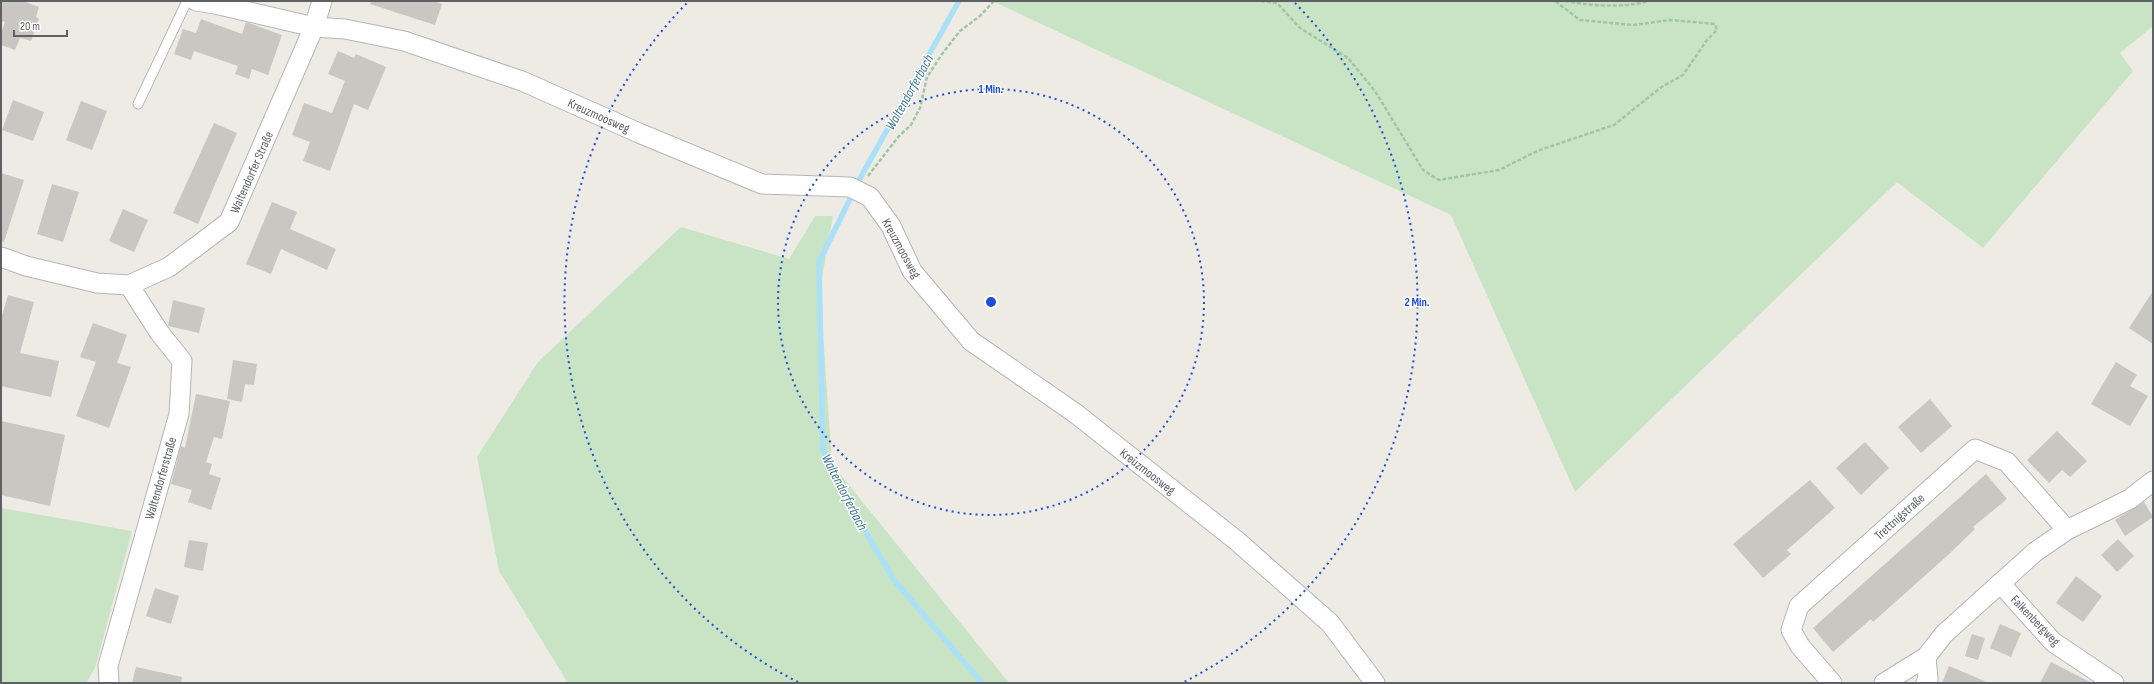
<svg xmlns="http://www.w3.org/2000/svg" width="2154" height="684" font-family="'Sofia Sans Condensed',sans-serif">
<rect width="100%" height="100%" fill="#eeebe5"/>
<g fill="#c8e4c4">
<polygon points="992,1 2153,1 2153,26 2120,53 2133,71 1983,248 1897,182 1575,492 1451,215"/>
<polygon points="815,216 833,216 820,289 832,464 1009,683 568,683 499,571 477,457 538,362 681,227 789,259"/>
<polygon points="1,508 132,531 95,668 86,683 1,683"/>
</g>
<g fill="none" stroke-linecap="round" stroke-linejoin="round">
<g stroke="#abe0f9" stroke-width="5.5">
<polyline points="858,182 959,1"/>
<polyline points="851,197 819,262 823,450 848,502 894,580 982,683"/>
</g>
</g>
<g fill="#cac6c2">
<polygon points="1,1 23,1 39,7 36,17 39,19 31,41 20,38 15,50 1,45 1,33 5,22 1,21"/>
<polygon points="371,1 433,1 442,4 435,25 370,4"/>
<polygon points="201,19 242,34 246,22 282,35 268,75 252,69 249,79 235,74 238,66 194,51 191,60 174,54 183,29 196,33"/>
<polygon points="338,51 354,58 356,54 386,67 368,110 354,104 330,171 303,161 310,142 292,135 304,103 332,113 345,81 328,74"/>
<polygon points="13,100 44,112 33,141 2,130"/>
<polygon points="81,101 107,111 92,150 66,140"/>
<polygon points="214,123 237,133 198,224 173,213"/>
<polygon points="1,173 24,180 4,242 1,241"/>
<polygon points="52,184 79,192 63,242 37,234"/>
<polygon points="272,202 297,212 290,229 336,249 327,270 281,249 271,274 246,264"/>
<polygon points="123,209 148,220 134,252 109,241"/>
<polygon points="2153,291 2153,344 2129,328"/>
<polygon points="8,295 34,302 20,353 59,361 51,397 1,386 1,319"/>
<polygon points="173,300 205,308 199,333 168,326"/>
<polygon points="93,323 127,335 117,363 131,367 109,428 76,416 96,362 80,357"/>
<polygon points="233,360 257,364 254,385 245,384 242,402 227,399"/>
<polygon points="2116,362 2137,375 2130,386 2148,396 2130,426 2091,404"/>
<polygon points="196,394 230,401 222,439 214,437 206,462 212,464 209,474 221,478 211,510 188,502 192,490 171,484 181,446 185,448"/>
<polygon points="1930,399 1952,426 1921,453 1898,427"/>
<polygon points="1,421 65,435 50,506 1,495"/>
<polygon points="2057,431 2087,461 2070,477 2062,470 2049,483 2027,460"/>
<polygon points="1865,442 1889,468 1861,495 1836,468"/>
<polygon points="1986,474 2007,499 1973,527 1975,529 1948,555 1873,622 1871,619 1833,652 1813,628"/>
<polygon points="1810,480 1835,508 1787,550 1791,554 1763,578 1733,544"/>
<polygon points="2144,502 2153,517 2125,536 2115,520"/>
<polygon points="2118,539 2134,556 2117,572 2101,555"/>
<polygon points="189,540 208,543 203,571 184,567"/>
<polygon points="2076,576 2102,596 2083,622 2056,603"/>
<polygon points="155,588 179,596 171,624 146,616"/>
<polygon points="2000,624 2021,633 2011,657 1990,648"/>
<polygon points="1972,634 1985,638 1978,660 1965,656"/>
<polygon points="2051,662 2092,683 2040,683"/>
<polygon points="1949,666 1989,683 1942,683"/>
<polygon points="136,667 182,677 181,683 132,683"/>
</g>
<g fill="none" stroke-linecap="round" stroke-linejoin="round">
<g stroke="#b3b6b9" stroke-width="11">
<polyline id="service" points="138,104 187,1"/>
</g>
<g stroke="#b3b6b9" stroke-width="21">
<g id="minor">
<polyline points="196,1 215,4 314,27 345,29 404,41 522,81 639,133 762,184 850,187 870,197 891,226 912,271 971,341 1075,413 1237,541 1330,623 1375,683"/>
<polyline points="1,257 26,266 97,283 129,285 169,267 229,222 314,27 322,1"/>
<polyline points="2000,583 2053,642 2114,683"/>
<polyline points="1926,657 1928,679 1926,683"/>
<polyline points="109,683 108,666 179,414 182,361 159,332 129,285"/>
<polyline points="1832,683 1800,646 1791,630 1799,606 1975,449 2007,462 2067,530"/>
<polyline points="1884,683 1926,657 1944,634 2035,552 2067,530 2130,499 2153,481"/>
</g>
</g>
<g stroke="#9fc7a5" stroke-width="2.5" stroke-dasharray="4 2" stroke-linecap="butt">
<polyline points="1261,1 1277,3 1300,28 1348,58 1375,91 1423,170 1439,180 1499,170 1537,151 1614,125 1660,88 1683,75 1707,40 1717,30 1715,24 1671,20 1633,25 1580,20 1555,1"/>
<path d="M1565 1C1589 6 1626 8 1648 1"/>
<polyline points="868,176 899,136 911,125 920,108 927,77 942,54 960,31 980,16 994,1"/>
</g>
<use href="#service" stroke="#fff" stroke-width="9"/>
<use href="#minor" stroke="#fff" stroke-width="19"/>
</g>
<g fill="none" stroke="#1d4ed8" stroke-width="2" stroke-dasharray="2 4">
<circle cx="991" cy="302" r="213"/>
<path d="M798 682A426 426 0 0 1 687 3M1295 3A426 426 0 0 1 1184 682"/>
</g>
<g text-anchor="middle" stroke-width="3" stroke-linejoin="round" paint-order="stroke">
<g font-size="13" fill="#5d6165" stroke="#fff">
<text transform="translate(599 115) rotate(24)" y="5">Kreuzmoosweg</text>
<text transform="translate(251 172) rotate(-66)" y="5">Waltendorfer Straße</text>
<text transform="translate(902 248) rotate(61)" y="5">Kreuzmoosweg</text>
<text transform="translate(1148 471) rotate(38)" y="5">Kreuzmoosweg</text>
<text transform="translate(160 478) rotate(-74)" y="5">Waltendorferstraße</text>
<text transform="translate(1899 516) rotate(-42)" y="5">Trettnigstraße</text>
<text transform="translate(2036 620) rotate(46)" y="5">Falkenbergweg</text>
</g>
<g font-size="14" font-style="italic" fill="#427799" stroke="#fff">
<text transform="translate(909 92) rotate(-61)" y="5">Waltendorferbach</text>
<text transform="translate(845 492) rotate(63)" y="5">Waltendorferbach</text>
</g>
</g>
<circle cx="991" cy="302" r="6" fill="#1d4ed8" stroke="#fff" stroke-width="2"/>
<g font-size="12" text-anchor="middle" font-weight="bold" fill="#1d4ed8" stroke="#fff" stroke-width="3" stroke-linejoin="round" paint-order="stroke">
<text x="991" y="93">1 Min.</text>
<text x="1417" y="306">2 Min.</text>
</g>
<rect width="2154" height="684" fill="none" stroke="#5d6165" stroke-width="4"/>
<path d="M14 30v6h53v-6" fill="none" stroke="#5d6165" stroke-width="2"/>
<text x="20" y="30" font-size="12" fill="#5d6165" stroke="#ffffff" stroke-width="3" paint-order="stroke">20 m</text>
</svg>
